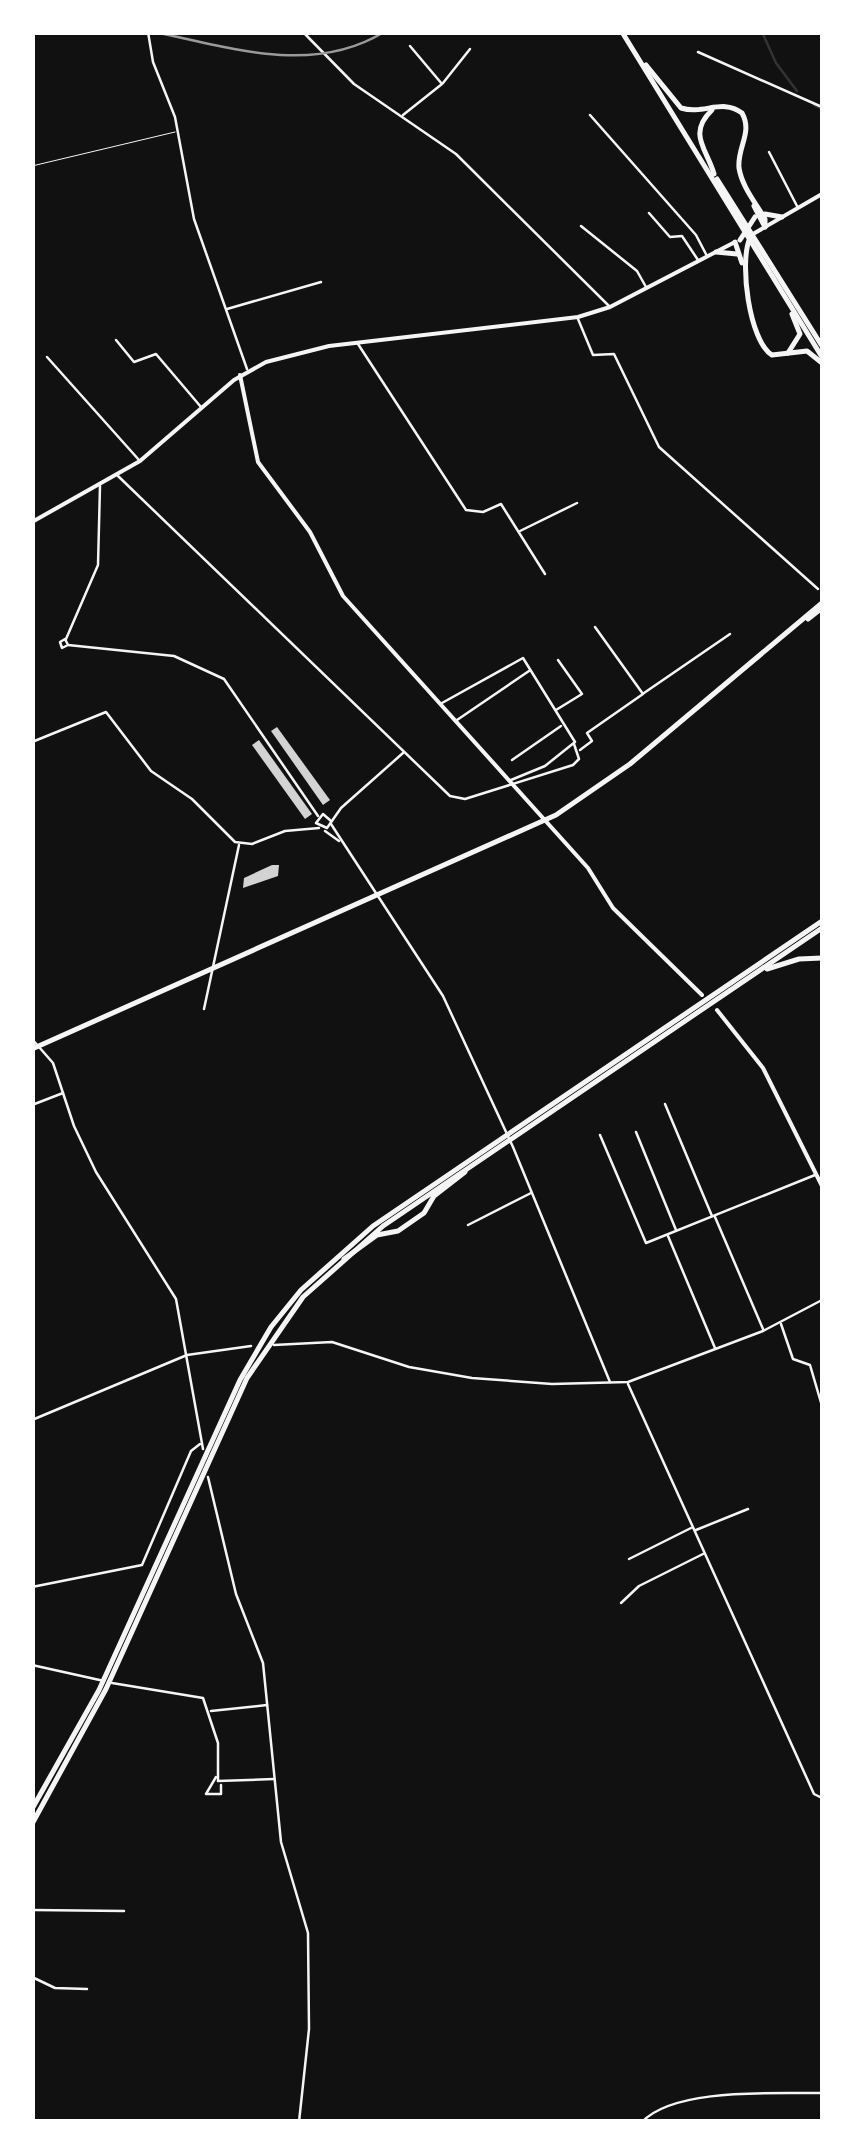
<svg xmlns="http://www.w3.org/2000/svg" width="855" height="2154" font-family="'Golos Text',sans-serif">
<rect width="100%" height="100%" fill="#111"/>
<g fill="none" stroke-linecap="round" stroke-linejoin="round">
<g stroke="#333" stroke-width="2.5">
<polyline points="762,32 776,63 797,91"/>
<polyline points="814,105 822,109"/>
</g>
</g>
<g fill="#d3d3d3">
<polygon points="277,727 330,800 323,805 271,731"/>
<polygon points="259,740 312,814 305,819 252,745"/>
<polygon points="272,865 279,865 278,876 243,888 244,878"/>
</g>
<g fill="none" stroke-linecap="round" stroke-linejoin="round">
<polyline stroke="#f5f5f5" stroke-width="1" points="32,166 175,132"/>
<g stroke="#f5f5f5" stroke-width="2.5">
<polyline points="148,32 153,62 175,117 194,219 247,369"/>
<polyline points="303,32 354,84 456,154 609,306"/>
<polyline points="698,52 822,107"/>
<polyline points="443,83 470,49"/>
<polyline points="403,115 442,84 410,46"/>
<polyline points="590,115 696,235 707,256"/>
<polyline points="769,152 797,206"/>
<polyline points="649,213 670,237 682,236 698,260"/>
<polyline points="581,226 637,271 646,287"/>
<polyline points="227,309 321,282"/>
<polyline points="578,319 593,355 614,354 659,447 818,589"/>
<polyline points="116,340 134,362 156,354 201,407"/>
<polyline points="358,344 466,510 483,512 501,504 545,574"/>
<polyline points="47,357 139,460"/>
<polyline points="118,476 450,796 465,799 573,765 579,759 574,744"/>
<polyline points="520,531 577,503"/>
<polygon points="65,639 68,645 62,648 60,642"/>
<polyline points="66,639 98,565 100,486"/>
<polyline points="68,645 174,656 224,679 318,816"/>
<polyline points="644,693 730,634"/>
<polyline points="442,703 523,658 575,742 545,766 511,780"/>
<polyline points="556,710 582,694 558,660"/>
<polyline points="457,720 529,671"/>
<polyline points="32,742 106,712 151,771 192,799 235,842 252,844 285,831 319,828"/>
<polyline points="580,750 592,741 587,733 643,694 595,627"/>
<polyline points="512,760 561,726"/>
<polyline points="331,821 323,814 316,823 327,828 341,808 403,753"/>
<polyline points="331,824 443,996 513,1147 610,1382"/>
<polyline points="325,831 339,841"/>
<polyline points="204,1009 239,845"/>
<polyline points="32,1039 53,1063 74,1126 96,1172 176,1299 203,1449"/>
<polyline points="665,1104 712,1216"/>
<polyline points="32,1105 63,1093"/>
<polyline points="636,1132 676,1230"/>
<polyline points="600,1135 646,1243 815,1175"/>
<polyline points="715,1217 763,1329"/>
<polyline points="468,1225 531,1193"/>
<polyline points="668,1236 715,1348"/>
<polyline points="781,1324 793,1359 810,1365 822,1406"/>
<polyline points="274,1345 332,1342 409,1367 472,1378 552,1384 628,1382 763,1331 822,1300"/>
<polyline points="628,1384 814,1794 822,1798"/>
<polyline points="32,1420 187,1355 251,1346"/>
<polyline points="208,1477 236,1594 263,1663 281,1842 308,1933 309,2029 299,2122"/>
<polyline points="696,1530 748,1509"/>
<polyline points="629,1559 691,1528"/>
<polyline points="32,1587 142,1565 191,1451 200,1444"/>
<polyline points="621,1603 639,1586 703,1554"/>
<polyline points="32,1665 104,1681"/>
<polyline points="112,1683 203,1698 218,1743 218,1781 274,1779"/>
<polyline points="211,1711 267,1705"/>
<polyline points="216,1777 206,1794 221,1794 221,1785"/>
<polyline points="32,1910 124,1911"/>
<polyline points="32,1977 55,1988 87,1989"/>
<path d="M642 2122C675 2087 776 2094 822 2093"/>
</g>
<g stroke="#f5f5f5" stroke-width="4">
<polyline points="240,375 258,462 310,532 343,596 588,868 613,908 702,995"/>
<polyline points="717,1010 763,1068 822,1186"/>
</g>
<g stroke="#f5f5f5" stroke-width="4">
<polyline points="753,234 822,194"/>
<polyline points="32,522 140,461 234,380 266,362 329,346 578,317 610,307 735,242"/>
</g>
<g stroke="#f5f5f5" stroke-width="5">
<polyline points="622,32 822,357"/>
<path d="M646 65 681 108C704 115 722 98 742 113 753 133 737 147 739 168 742 187 756 203 765 219V227"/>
<path d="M712 110C687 134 707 149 714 174"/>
<polyline points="717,179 822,346"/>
<polyline points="754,206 765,227"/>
<polyline points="765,214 782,217"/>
<path d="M750 238C739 261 749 341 772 355L807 351 822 363"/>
<polyline points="740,240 755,217"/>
<polyline points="735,242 742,263"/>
<polyline points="716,252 737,254"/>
<polyline points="788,353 800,334 792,314"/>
<polyline points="808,619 822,608"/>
<polyline points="767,969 799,959 822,958"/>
<polyline points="32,1049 556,815 630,764 822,603"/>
<polyline points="344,1259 377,1235 398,1231 424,1213 434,1196 465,1172"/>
<polyline points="32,1809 99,1690 240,1380 271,1327 301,1290 373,1226 822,921"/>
<polyline points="32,1824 106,1689 247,1378 303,1297 383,1226 822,928"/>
</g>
<path stroke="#9a9a9a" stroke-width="2.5" d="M154 32C230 47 312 76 384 32"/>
</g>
<rect width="855" height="2154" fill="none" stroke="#ffffff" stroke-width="70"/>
</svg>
